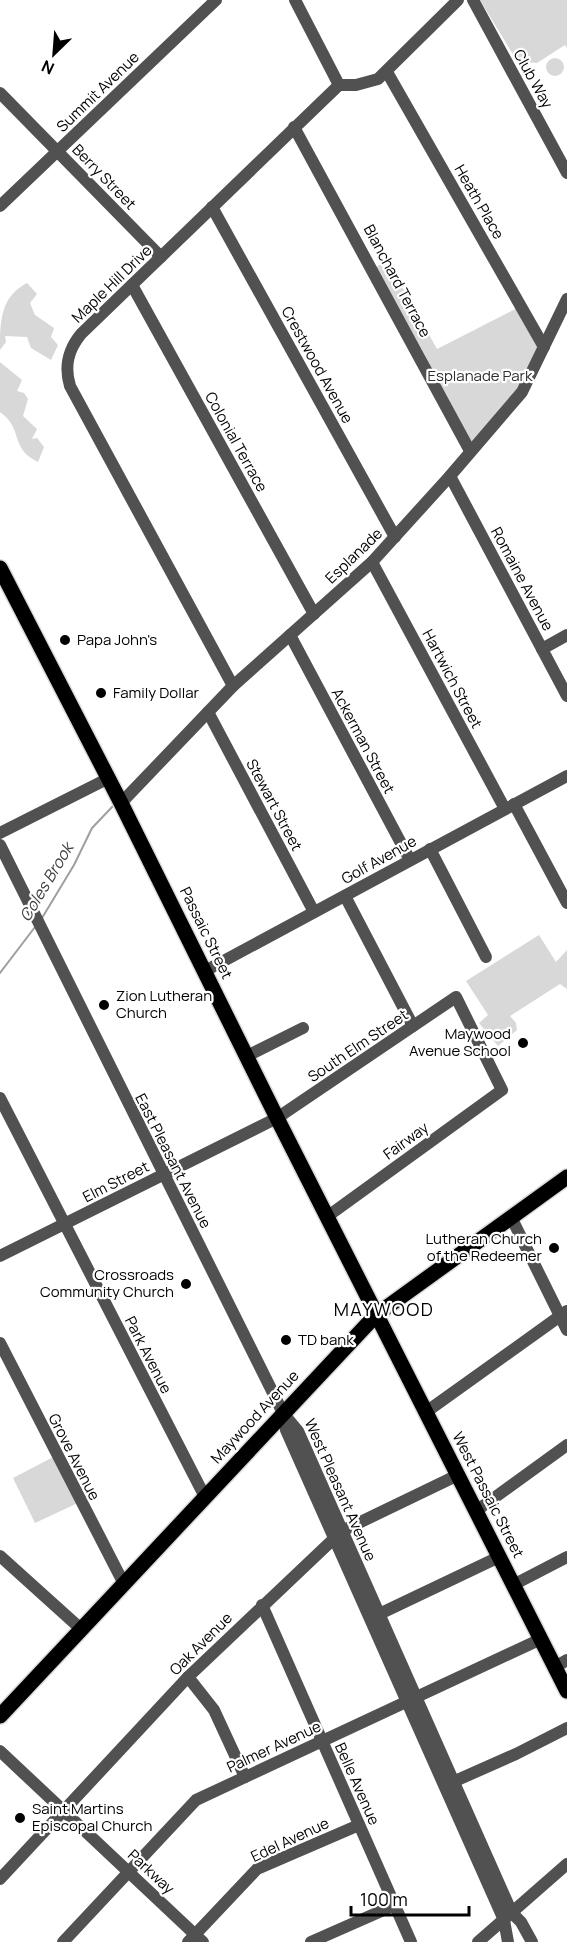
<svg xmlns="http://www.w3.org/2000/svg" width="567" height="1942" font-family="Manrope,sans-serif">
<rect width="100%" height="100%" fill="#fff"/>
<g fill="#d8d8d8">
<polygon points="480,0 567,0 567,48 565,45 537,63 517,61"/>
<circle cx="555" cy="67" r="9"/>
<polygon points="387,260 437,349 521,306 544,347 522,392 470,451 425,355 376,267"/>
<path d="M27 283 37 294 30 303 35 315 54 328 51 337 58 345 51 360 31 348 27 337 5 336 6 342 0 350C0 322 0 297 27 283Z"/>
<path d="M0 362 22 380 17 391 24 393 28 399 23 416 37 429 32 439 37 438 44 447 38 462C9 448 24 429 0 412Z"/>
<polygon points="539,935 556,962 567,950 567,989 560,984 510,1016 516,1023 517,1030 498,1046 479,1023 488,1015 466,981"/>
<polygon points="57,1455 80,1502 35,1523 13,1478"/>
</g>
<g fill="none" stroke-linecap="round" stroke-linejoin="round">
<g stroke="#9f9f9f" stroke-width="2">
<polyline points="42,918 74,865 92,828 114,805"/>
<polyline points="0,973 35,927"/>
</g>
<g stroke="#dbdbdb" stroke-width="18">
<g id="major">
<polyline points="0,568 121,803 277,1118 567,1691"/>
<polyline points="0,1716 376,1315 567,1177"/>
</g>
</g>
<g stroke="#515151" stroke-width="12">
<polyline points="295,0 339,85"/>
<polyline points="473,0 567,173"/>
<polyline points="387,72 544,347"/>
<polyline points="0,93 161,257"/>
<polyline points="294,127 470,451"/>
<polyline points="0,206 216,0"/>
<polyline points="212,207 395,537"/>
<polyline points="132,285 314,614"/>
<polyline points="450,476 567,696"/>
<polyline points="372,562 505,809"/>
<polyline points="290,635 410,860"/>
<polyline points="542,649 567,635"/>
<path d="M233 686 70 386C64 366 68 350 81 334L339 85H356L378 79 458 0"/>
<polyline points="208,712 314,912"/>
<polyline points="121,803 233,686 372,562 450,476 522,392 567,299"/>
<polyline points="514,804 567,903"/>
<polyline points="0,833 109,778"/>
<polyline points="0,845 283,1413 298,1431 512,1913 521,1922 532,1942"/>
<polyline points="430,849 486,957"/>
<polyline points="345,896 413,1026"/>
<polyline points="205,971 567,776"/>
<polyline points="247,1056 303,1028"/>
<polyline points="0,1098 205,1497"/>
<polyline points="511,1217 567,1330"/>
<polyline points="0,1256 277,1118 456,997 502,1090 328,1216"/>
<polyline points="0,1343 124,1584"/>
<polyline points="426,1412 567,1311"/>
<polyline points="283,1413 286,1430 504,1920 508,1942"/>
<polyline points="476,1511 567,1445"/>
<polyline points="0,1556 81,1629"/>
<polyline points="513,1585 567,1557"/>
<polyline points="262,1605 411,1942"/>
<polyline points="373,1617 499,1557"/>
<polyline points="555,1667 567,1660"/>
<polyline points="188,1677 214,1710 245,1777"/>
<polyline points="0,1751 203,1942"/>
<polyline points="446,1785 516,1754 567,1728"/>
<polyline points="0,1879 188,1677 342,1531 458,1475"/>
<polyline points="63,1942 196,1800 541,1639"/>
<polyline points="188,1942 257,1869 359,1825"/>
<polyline points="311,1942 395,1905"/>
<polyline points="478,1942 567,1864"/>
</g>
<use href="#major" stroke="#000" stroke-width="15"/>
</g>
<g fill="#000" stroke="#fff" stroke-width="2">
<circle cx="65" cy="640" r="6"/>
<circle cx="101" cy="693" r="6"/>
<circle cx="104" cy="1005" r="6"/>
<circle cx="523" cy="1043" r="6"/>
<circle cx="554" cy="1248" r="6"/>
<circle cx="186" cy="1284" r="6"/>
<circle cx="286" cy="1340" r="6"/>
<circle cx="20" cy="1818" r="6"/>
</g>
<g text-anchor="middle" stroke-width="4.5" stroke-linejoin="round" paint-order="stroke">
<g font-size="15" fill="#000" stroke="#fff">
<text transform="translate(533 79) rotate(61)" y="5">Club Way</text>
<text transform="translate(98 92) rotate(-44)" y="5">Summit Avenue</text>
<text transform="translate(104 177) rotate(46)" y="5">Berry Street</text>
<text transform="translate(479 202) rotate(60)" y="5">Heath Place</text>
<text transform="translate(397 281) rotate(62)" y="5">Blanchard Terrace</text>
<text transform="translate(112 284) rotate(-44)" y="5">Maple Hill Drive</text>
<text transform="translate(317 365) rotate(61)" y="5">Crestwood Avenue</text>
<text transform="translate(236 442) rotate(61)" y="5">Colonial Terrace</text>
<text transform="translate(354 556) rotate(-44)" y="5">Esplanade</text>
<text transform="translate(522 579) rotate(62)" y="5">Romaine Avenue</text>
<text transform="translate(452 679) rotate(62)" y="5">Hartwich Street</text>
<text transform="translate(363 741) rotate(62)" y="5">Ackerman Street</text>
<text transform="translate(274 805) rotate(62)" y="5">Stewart Street</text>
<text transform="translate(379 860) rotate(-29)" y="5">Golf Avenue</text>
<text transform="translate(206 933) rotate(64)" y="5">Passaic Street</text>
<text transform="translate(358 1046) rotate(-34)" y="5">South Elm Street</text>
<text transform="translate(406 1141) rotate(-36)" y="5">Fairway</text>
<text transform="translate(173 1161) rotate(63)" y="5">East Pleasant Avenue</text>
<text transform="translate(116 1182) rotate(-27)" y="5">Elm Street</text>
<text transform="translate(148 1355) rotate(63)" y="5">Park Avenue</text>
<text transform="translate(255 1417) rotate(-47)" y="5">Maywood Avenue</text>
<text transform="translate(74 1457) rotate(63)" y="5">Grove Avenue</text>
<text transform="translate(340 1490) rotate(66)" y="5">West Pleasant Avenue</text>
<text transform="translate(488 1495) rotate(63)" y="5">West Passaic Street</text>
<text transform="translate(201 1644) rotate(-45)" y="5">Oak Avenue</text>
<text transform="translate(274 1747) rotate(-25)" y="5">Palmer Avenue</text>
<text transform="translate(357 1784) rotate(66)" y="5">Belle Avenue</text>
<text transform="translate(290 1840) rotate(-25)" y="5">Edel Avenue</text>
<text transform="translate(151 1872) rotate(43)" y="5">Parkway</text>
</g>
<g font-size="15" fill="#2f2f2f" stroke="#fff">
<text x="480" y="381">Esplanade Park</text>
</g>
<g font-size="15" fill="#000" stroke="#fff" text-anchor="start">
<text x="77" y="645">Papa John's</text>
<text x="113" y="698">Family Dollar</text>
<text x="116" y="1001">Zion Lutheran<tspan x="116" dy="17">Church</tspan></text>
<text x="511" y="1039" text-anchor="end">Maywood<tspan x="511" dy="17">Avenue School</tspan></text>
<text x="542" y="1244" text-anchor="end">Lutheran Church<tspan x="542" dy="17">of the Redeemer</tspan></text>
<text x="174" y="1280" text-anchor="end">Crossroads<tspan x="174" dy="17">Community Church</tspan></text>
<text x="298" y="1345">TD bank</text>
<text x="32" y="1814">Saint Martins<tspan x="32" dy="17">Episcopal Church</tspan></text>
</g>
<g font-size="16" font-style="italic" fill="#404040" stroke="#fff">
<text transform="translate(46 882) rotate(-59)" y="6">Coles Brook</text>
</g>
<g font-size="18" letter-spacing="1.5" fill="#000" stroke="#fff">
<text x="384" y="1316">MAYWOOD</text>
</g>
</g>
<g transform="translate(54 54) rotate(205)" stroke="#ffffff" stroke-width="4.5" paint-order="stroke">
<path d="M0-4.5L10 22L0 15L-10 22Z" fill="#000000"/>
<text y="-9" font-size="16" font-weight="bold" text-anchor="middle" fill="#000000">N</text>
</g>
<path d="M351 1906v9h118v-9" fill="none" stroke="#000000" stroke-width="3"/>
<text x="360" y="1906" font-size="18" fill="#000000" stroke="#ffffff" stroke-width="4.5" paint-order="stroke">100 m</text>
</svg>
